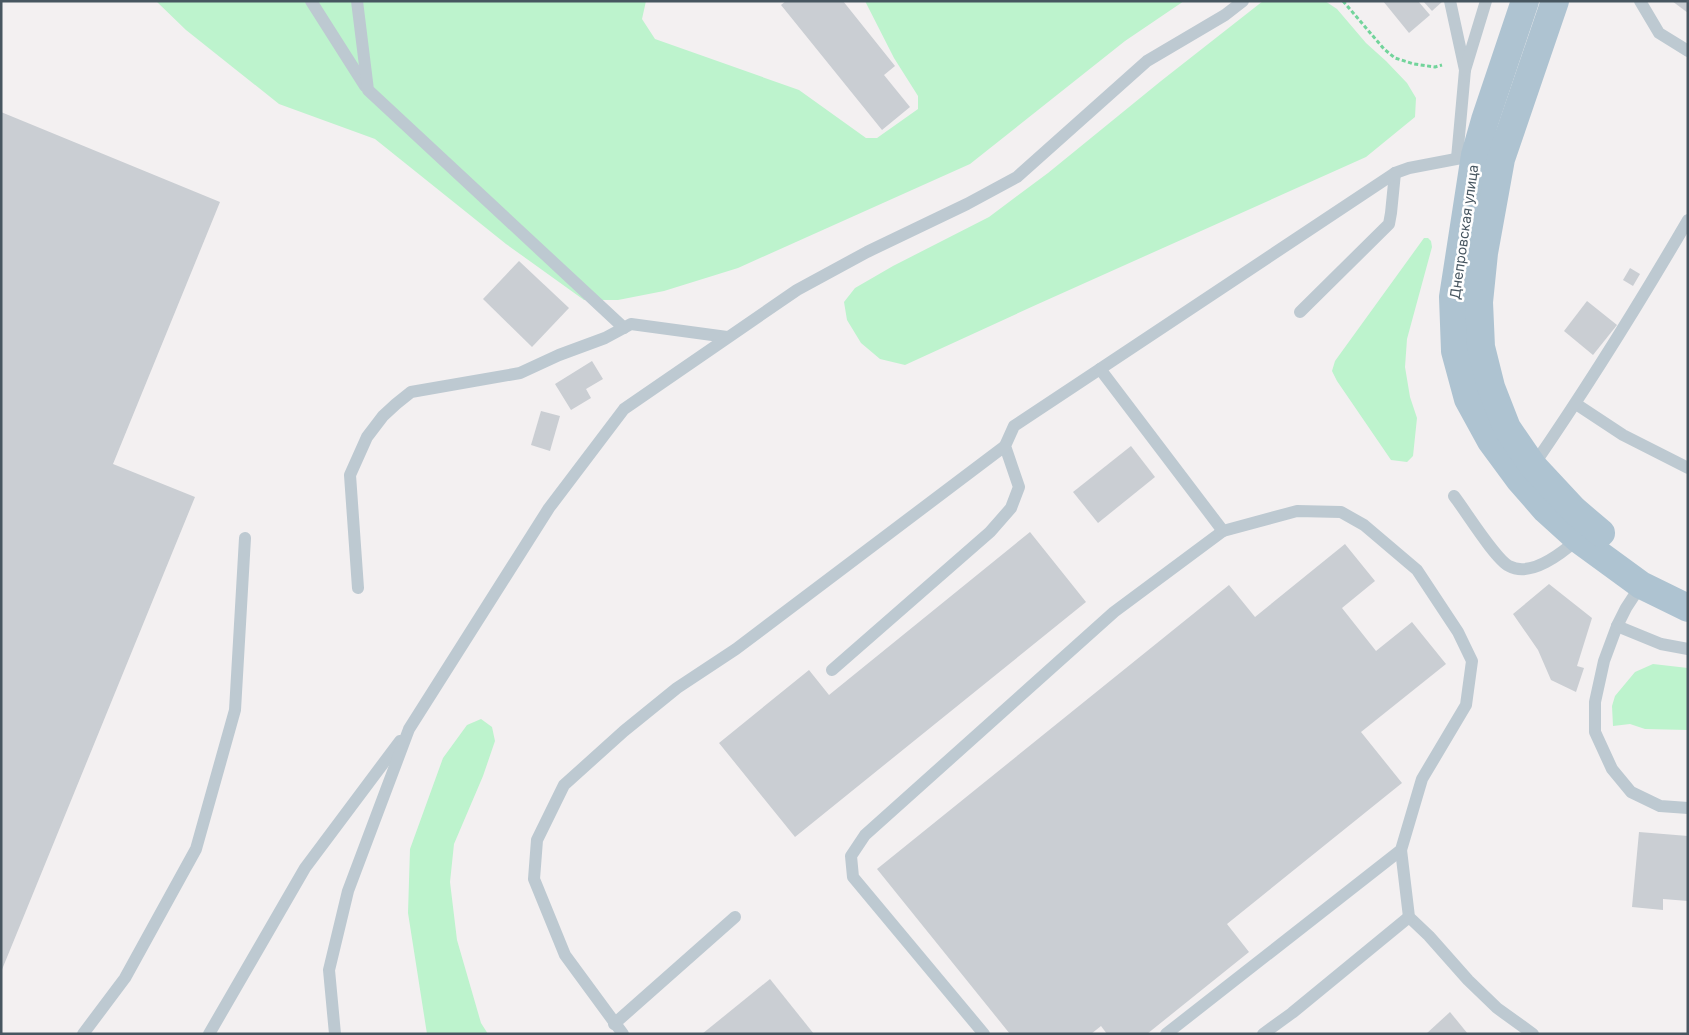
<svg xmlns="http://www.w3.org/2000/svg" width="1689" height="1035" font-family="Inter,sans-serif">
<rect width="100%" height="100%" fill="#f3f0f1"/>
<g fill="#bdf3cd">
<polygon points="156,1 646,1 642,19 655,39 799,90 866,138 877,138 918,109 918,96 894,58 865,1 1184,1 1125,41 970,164 738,268 664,291 618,300 584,300 506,244 375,139 279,104 186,30"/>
<polygon points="1263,1 1325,1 1337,9 1366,43 1386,61 1407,83 1416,98 1415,117 1366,157 1038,304 905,365 880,359 861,343 847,320 844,302 855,288 893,266 989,217 1048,173 1161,81"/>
<polygon points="1424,238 1428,238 1431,241 1432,247 1407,339 1405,367 1410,397 1417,418 1413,456 1407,462 1391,460 1337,381 1332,371 1335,361"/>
<polygon points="1653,664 1688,668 1688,730 1645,729 1630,724 1613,726 1612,706 1615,696 1635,672"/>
<polygon points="481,719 492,727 495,741 483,776 454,844 450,882 457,940 481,1023 488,1034 427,1034 408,913 410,849 443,758 467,725"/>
</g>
<g fill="#caced3">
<polygon points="786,1 843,1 895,66 884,75 910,107 882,130 781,5"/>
<polygon points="1383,1 1418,1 1430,15 1409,33"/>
<polygon points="1423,1 1443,1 1432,11"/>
<polygon points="1672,1 1688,1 1688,13"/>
<polygon points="1,112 220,202 113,464 195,497 1,972"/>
<polygon points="519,261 569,308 532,347 483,299"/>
<polygon points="1630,268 1640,274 1633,286 1623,280"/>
<polygon points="1587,301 1617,325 1593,355 1564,331"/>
<polygon points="592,361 603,379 586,389 591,398 571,410 555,384"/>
<polygon points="541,411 560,416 550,451 531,445"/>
<polygon points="1131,446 1155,477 1098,523 1073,492"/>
<polygon points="1030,532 1086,602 795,837 719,743 809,670 829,695"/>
<polygon points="1345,544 1375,581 1342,608 1376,651 1412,622 1446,664 1361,732 1402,783 1227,924 1249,952 1147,1034 1107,1034 1101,1026 1091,1034 1010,1034 877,869 1229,585 1255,617"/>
<polygon points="1549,584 1592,618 1577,666 1584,668 1576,692 1551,680 1538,650 1513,614"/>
<polygon points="1639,832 1688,836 1688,901 1663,899 1663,910 1632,907"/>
<polygon points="770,979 814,1034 702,1034"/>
<polygon points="1450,1012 1468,1034 1426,1034"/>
</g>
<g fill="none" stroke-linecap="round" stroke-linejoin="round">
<polyline stroke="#72d49b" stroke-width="3" stroke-dasharray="4 2.5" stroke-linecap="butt" points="1343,1 1384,49 1395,58 1414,64 1435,67 1442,65"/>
<g stroke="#bdc9d1" stroke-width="12">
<polyline points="311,1 365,86"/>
<polyline points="357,1 368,90 624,328"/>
<polyline points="1450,1 1465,70 1457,158"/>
<polyline points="1640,1 1659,33 1688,51"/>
<polyline points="1465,70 1486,1"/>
<polyline points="1300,312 1389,224 1391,213 1395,173"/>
<polyline points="1576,404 1623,435 1688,468"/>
<path d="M1533 466C1588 386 1639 304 1688 220"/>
<path d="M1454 496C1465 510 1495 559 1509 566 1531 578 1562 553 1578 539"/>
<polyline points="1641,585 1626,608 1617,626 1604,661 1595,702 1595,732 1612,769 1631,792 1660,806 1688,808"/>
<polyline points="358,588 350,475 367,437 383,416 396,404 411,392 520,373 559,355 605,338 631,324 727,337"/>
<polyline points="1617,626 1661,644 1688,649"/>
<polyline points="832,670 990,532 1011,508 1019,487 1005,446 1014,426 1100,369"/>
<polyline points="1401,850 1409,917 1429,936 1468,980 1497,1008 1533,1034"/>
<polyline points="614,1024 735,917"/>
<polyline points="83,1034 125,978 196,849 235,710 245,538"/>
<polyline points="209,1034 305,868 400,741"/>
<polyline points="335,1034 329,970 348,891 409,729 549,508 624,409 797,290 867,252 967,204 1017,177 1147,61 1225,15 1243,1"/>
<polyline points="623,1034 565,955 534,879 537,840 564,785 624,731 677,688 736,649 1005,446"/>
<polyline points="984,1034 853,877 851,856 865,835 1114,612 1223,531"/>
<polyline points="1166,1034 1401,850 1422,779 1466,705 1472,661 1458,632 1417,570 1364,525 1341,512 1297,511 1223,531 1100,369 1395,173 1409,168 1477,155"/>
<polyline points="1263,1034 1292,1013 1409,917"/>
</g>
<g stroke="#aec3d1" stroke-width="28">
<polyline points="1525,1 1485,120 1475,155 1453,297 1455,351 1468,399 1491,441 1519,479 1546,510 1578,539 1641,585 1688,608"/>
<polyline points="1555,1 1501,159 1484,253 1479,302 1481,347 1491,387 1507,428 1533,466 1574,510 1601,533"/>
</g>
</g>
<g text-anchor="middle" stroke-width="5" stroke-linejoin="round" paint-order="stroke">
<g font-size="14" fill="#475660" stroke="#fff">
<text transform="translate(1464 232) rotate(-82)" y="5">Днепровская улица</text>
</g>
</g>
<rect width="1689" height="1035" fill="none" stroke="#475660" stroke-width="5"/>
</svg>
